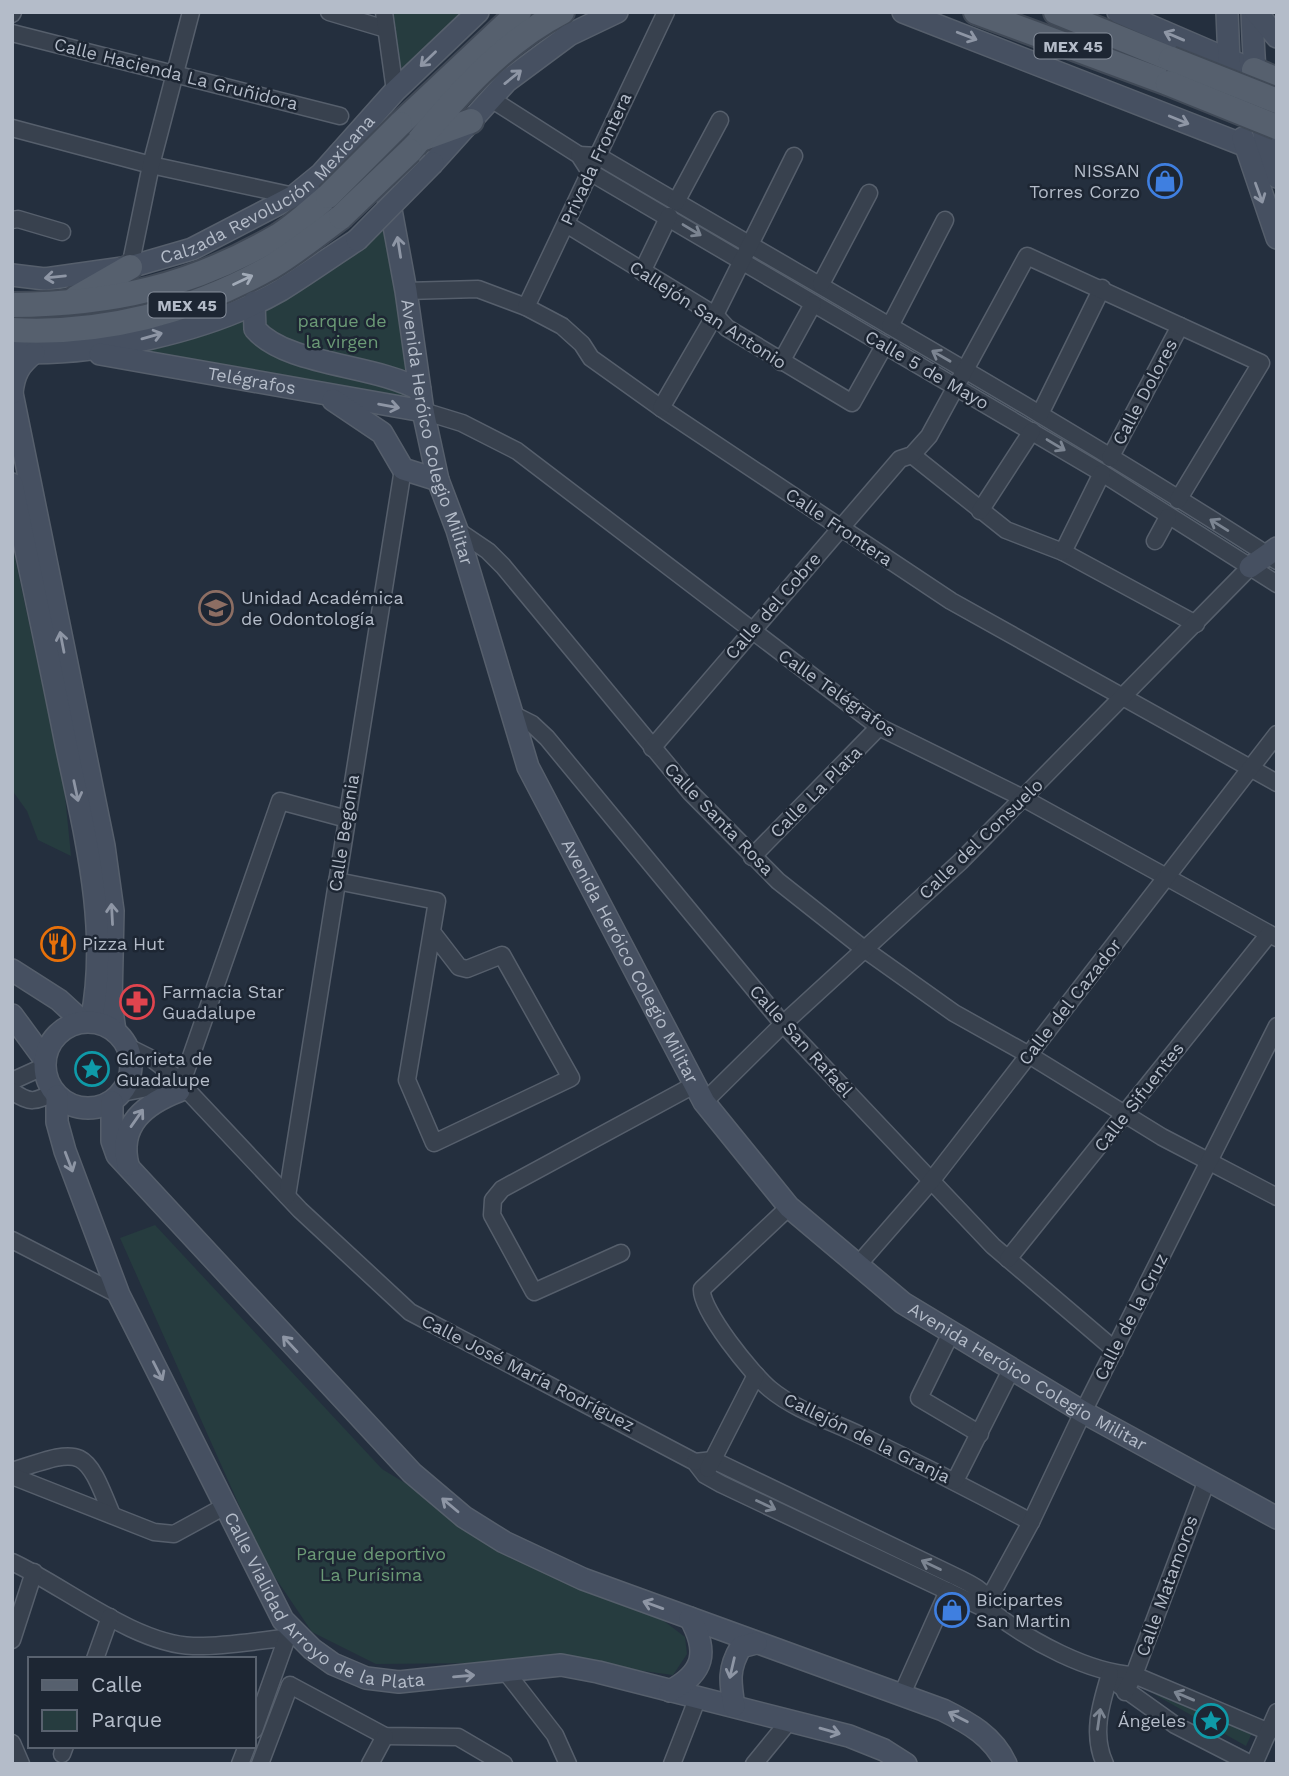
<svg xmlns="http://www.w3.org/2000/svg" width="1289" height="1776" font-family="'Work Sans',sans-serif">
<rect width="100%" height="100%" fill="#242f3e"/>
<g fill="#263c3f">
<polygon points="393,12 469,12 397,72"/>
<polygon points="384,226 416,409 147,352 140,346 171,338"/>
<polygon points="12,544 64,786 71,856 38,840 27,811 12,790"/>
<polygon points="155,1225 382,1469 581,1590 660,1618 685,1637 687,1654 673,1675 539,1657 483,1663 376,1664 312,1632 264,1561 120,1238"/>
<polygon points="1152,1693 1252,1733 1246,1746"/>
</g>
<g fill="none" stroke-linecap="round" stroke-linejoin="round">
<g stroke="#565f6c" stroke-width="19">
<g id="street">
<polyline points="329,12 386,29"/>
<polyline points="384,12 395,91"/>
<polyline points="12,14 13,12"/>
<polyline points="12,33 340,116"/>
<polyline points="491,99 579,155 590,172 1102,473 1277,584"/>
<polyline points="12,128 151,165 294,196"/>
<path d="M579 155 598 156C825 290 1056 418 1277 561"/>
<polyline points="676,202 720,120"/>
<polyline points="12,220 18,219 62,232"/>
<polyline points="566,224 715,315 727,328 852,403 884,346"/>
<polyline points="130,267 151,165 191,12"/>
<polyline points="642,272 669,216"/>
<polyline points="821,284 869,193"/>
<polyline points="406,291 478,289 526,307 562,326 582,344 591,358 661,408 951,601 1277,783"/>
<polyline points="526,307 666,12"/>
<polyline points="890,326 945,220"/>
<polyline points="781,362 813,304"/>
<polyline points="661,408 715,315 794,156"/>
<polyline points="423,411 462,423 517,451 879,727 1023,798 1277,938"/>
<polyline points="1040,414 1102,288"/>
<polyline points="912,455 1006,530 1063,552 1196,624"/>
<polyline points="1110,458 1180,326"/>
<polyline points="980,511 1032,431"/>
<polyline points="457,530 488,551 503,566 690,792 778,881 864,949 954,1013 1029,1055 1162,1137 1277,1197"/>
<polyline points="1155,541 1168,517"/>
<polyline points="1063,552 1102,473"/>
<polyline points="510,713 532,724 547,738 783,1024 993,1246 1115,1350"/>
<polyline points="652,748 900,459 912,455 929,436 1027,256 1261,363 1178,500"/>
<polyline points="752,857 879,727"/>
<polyline points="337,881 437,901 407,1080 434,1143 571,1078 502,955 467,969 459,967 432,932"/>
<path d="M128 1047 152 1059 173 1075 300 1210 410 1312 695 1462 705 1475 721 1484 994 1613C1030 1641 1089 1673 1134 1675L1269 1732"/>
<polyline points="12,1081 45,1066"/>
<path d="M12 1091C30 1104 35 1102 54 1092"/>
<polyline points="179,1091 280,801 347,819"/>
<polyline points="122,1093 158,1086 182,1092"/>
<polyline points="704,1102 783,1024 960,862 1250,567"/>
<polyline points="287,1196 403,469"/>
<path d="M789 1207 702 1289C700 1310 753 1375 770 1389 795 1410 831 1421 860 1435 918 1463 975 1492 1031 1522"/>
<polyline points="12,1240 119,1295"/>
<polyline points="621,1253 534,1292 492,1215 493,1200 502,1189 694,1085"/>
<polyline points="1008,1259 1269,934"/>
<polyline points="857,1266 932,1180 1277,734"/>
<polyline points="951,1333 919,1398 980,1434"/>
<path d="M695 1462 713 1460 946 1572C962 1580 987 1589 993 1607"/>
<polyline points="708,1469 756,1375"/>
<path d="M12 1471C83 1448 84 1445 112 1515"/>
<polyline points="12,1476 154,1532 174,1534 227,1505"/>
<polyline points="955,1481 1011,1370"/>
<path d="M12 1562C64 1586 134 1644 193 1646 223 1647 254 1641 284 1638"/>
<polyline points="984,1608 1031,1522 1083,1412 1277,1026"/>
<polyline points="12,1640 34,1572"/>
<polyline points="95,1659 110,1617"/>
<polyline points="506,1672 555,1735 568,1764"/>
<polyline points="1119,1685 1175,1725 1251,1764"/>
<polyline points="1125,1692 1134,1675 1207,1480"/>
<polyline points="902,1694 948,1591"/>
<polyline points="254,1730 290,1629"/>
<polyline points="12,1743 21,1764"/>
<polyline points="62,1754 65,1746"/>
<polyline points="240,1764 247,1746"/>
<polyline points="260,1764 290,1685 385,1736 458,1737 504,1764"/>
<polyline points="370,1764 385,1736"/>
<polyline points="672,1764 698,1697"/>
<polyline points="754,1764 790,1720"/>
<path d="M1105 1764C1091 1734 1101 1704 1110 1674"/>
<polyline points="1254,1764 1277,1712"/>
</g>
</g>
<g stroke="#565f6c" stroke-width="24">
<g id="secondary">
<polyline points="903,12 1277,158"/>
<polyline points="1118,12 1241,65"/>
<polyline points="1227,12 1229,60 1235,96"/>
<path d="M1252 12C1254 68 1256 124 1277 177"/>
<polyline points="1256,12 1277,37"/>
<polyline points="1243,138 1277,238"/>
<path id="s1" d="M342 151 375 181 389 199 406 291 423 411 438 480 457 530 528 767 704 1102 789 1207 903 1303 1083 1412 1277 1518"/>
<polyline points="433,163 507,81 569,35 617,12"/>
<path id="s2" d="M12 275 45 279 130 267 192 249 294 196 321 174 395 91 478 12"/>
<path d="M254 302 255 329C287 366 375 364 420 390"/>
<path d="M12 352C94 357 210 331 281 290 307 274 332 256 357 240"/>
<path id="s3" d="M100 354 423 411"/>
<polyline points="12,393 104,846 113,911 111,1004 115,1031"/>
<path d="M12 393C14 374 19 365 34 353"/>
<polyline points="333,400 382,433 403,469 438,480"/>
<path d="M12 484C30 571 49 657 66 744 85 835 110 929 91 1022"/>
<polyline points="1250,567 1277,548"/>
<polyline points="12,970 59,1000 83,1022"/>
<polyline points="12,1015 45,1060"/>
<circle cx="88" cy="1065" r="43"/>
<path id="s4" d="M57 1096V1122L65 1151 119 1295 283 1620 312 1649 333 1664 366 1678 399 1682 561 1665 598 1672 849 1736 884 1750 906 1764"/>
<path d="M112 1102V1141L117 1155 412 1473 464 1517 504 1542 583 1579 943 1710C969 1723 993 1736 1006 1764"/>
<path d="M128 1165C118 1125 145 1104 179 1091"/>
<path d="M670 1691C704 1673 709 1652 690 1618"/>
<path d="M734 1706C730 1682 728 1668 741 1647L756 1643"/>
</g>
</g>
<g stroke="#414a57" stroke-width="28">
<g id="primary">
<polyline points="976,12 1168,83"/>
<polyline points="1056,12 1171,59"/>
<polyline points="1254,70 1277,80"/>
<polyline points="400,124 519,12"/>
<polyline points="424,138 471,121"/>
<path d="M410 151C454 99 500 44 562 12"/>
<polyline points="76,298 130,267"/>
<path d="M12 305C113 304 190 287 278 236 296 225 312 209 328 196"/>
<path d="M12 330C102 335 192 312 271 267 295 253 318 234 341 217"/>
</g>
</g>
<use href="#street" stroke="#38414e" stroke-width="16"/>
<use href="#secondary" stroke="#465061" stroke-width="21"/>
<use href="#primary" stroke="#56606e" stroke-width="24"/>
<g stroke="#565f6c" stroke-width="24" stroke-linecap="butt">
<polyline id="secondary-bridge" points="357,240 433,163"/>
</g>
<g stroke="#414a57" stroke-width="28" stroke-linecap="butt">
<g id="primary-bridge">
<polyline points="1171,59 1277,101"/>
<polyline points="1168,83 1277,127"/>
<polyline points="328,196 400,124"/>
<polyline points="341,217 410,151"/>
</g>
</g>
<use href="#secondary-bridge" stroke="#465061" stroke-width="21"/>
<use href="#primary-bridge" stroke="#56606e" stroke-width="24"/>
</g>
<defs><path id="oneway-shaft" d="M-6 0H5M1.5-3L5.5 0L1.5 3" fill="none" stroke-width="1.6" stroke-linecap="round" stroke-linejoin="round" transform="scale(1.75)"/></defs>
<g stroke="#8e96a5">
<use href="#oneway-shaft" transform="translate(967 36) rotate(21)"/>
<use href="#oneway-shaft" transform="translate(1174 36) rotate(-157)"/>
<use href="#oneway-shaft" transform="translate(428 59) rotate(136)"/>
<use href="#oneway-shaft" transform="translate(513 77) rotate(-39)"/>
<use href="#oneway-shaft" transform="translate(1179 120) rotate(22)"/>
<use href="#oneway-shaft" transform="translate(1259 193) rotate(70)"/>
<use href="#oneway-shaft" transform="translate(399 247) rotate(-99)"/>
<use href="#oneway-shaft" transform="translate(55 277) rotate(174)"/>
<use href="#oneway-shaft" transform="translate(152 336) rotate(-16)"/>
<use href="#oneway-shaft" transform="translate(389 406) rotate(10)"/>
<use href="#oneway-shaft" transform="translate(62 642) rotate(-101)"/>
<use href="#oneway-shaft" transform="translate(76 791) rotate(78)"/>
<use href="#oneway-shaft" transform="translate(112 914) rotate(-93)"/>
<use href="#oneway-shaft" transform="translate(137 1118) rotate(-55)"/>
<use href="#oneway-shaft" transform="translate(69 1162) rotate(69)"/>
<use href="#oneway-shaft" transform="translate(290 1344) rotate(-133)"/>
<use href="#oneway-shaft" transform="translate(158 1371) rotate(63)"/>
<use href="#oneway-shaft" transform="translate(450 1505) rotate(-140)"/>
<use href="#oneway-shaft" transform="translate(653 1605) rotate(-160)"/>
<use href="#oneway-shaft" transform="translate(732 1668) rotate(103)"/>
<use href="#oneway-shaft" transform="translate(464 1676) rotate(-5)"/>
<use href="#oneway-shaft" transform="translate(958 1717) rotate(-153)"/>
<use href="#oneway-shaft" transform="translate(830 1731) rotate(16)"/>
</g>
<g stroke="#7c8592">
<use href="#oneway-shaft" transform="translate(692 230) rotate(31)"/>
<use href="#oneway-shaft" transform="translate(941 356) rotate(-150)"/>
<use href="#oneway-shaft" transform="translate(1056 445) rotate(31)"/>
<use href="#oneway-shaft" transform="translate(1219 525) rotate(-148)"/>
<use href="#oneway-shaft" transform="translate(766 1505) rotate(25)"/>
<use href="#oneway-shaft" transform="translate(931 1565) rotate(-154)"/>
<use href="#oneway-shaft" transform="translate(1184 1696) rotate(-157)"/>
<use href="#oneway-shaft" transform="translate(1099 1719) rotate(-82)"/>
</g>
<use stroke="#a1aab7" href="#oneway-shaft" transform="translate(243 280) rotate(-25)"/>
<defs>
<g id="shop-ring" transform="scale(1.75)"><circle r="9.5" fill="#1d2633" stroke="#3f7fe0" stroke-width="1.5"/><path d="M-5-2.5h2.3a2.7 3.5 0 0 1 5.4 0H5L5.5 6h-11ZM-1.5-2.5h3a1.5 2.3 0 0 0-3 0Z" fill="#3f7fe0"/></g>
<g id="university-ring" transform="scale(1.75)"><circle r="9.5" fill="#1d2633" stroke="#8d6e63" stroke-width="1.5"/><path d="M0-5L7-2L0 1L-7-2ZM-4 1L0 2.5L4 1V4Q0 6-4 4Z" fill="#8d6e63"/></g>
<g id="restaurant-ring" transform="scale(1.75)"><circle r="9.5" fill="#1d2633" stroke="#e8710a" stroke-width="1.5"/><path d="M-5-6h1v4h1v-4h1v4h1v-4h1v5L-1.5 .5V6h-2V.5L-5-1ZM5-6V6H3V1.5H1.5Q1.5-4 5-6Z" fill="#e8710a"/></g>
<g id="pharmacy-ring" transform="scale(1.75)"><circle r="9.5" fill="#1d2633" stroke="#e0444e" stroke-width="1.5"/><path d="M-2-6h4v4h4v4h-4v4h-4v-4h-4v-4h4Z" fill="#e0444e"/></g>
<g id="sight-ring" transform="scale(1.75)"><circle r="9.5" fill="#1d2633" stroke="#0f9aa8" stroke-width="1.5"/><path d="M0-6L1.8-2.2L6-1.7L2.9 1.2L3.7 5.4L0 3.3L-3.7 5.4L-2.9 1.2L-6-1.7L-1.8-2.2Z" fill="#0f9aa8"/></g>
</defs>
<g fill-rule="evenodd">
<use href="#shop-ring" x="1165" y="181"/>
<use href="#university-ring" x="216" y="608"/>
<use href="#restaurant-ring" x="58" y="944"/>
<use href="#pharmacy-ring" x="137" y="1002"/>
<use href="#sight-ring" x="92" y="1069"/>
<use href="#shop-ring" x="952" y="1610"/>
<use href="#sight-ring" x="1211" y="1721"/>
</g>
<g text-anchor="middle" stroke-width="5" stroke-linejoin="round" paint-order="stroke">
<g fill="#1d2633" stroke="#878f9c" stroke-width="2">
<rect x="1034.5" y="33.5" width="77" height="25" rx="5"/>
<rect x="148.5" y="292.5" width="77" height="25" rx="5"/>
</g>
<g font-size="16" font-weight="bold" fill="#b4bcc9">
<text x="1073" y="52">MEX 45</text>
<text x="187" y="311">MEX 45</text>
</g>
<g font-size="18" fill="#b4bcc9" stroke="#1d2633">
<text transform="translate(176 74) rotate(14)" y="6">Calle Hacienda La Gruñidora</text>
<text transform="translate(596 159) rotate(-65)" y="6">Privada Frontera</text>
<text dy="6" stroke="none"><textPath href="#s2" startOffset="280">Calzada Revolución Mexicana</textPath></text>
<text transform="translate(708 315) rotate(33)" y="6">Callejón San Antonio</text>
<text transform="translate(927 370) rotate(30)" y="6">Calle 5 de Mayo</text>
<text dy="6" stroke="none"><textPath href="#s3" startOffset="154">Telégrafos</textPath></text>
<text transform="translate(1145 392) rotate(-62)" y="6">Calle Dolores</text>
<text dy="6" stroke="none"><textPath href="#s1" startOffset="306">Avenida Heróico Colegio Militar</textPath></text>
<text transform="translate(839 527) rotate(34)" y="6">Calle Frontera</text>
<text transform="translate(773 606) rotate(-49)" y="6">Calle del Cobre</text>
<text transform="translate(837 693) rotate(35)" y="6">Calle Telégrafos</text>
<text transform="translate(816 792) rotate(-45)" y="6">Calle La Plata</text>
<text transform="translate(719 819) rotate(46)" y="6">Calle Santa Rosa</text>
<text transform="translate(344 833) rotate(-81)" y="6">Calle Begonia</text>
<text transform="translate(981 839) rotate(-44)" y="6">Calle del Consuelo</text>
<text dy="6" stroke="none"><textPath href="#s1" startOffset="873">Avenida Heróico Colegio Militar</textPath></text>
<text transform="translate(1070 1002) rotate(-52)" y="6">Calle del Cazador</text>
<text transform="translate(801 1041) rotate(48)" y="6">Calle San Rafaél</text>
<text transform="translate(1139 1097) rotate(-52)" y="6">Calle Sifuentes</text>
<text transform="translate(1131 1317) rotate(-63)" y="6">Calle de la Cruz</text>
<text transform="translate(528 1373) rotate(27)" y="6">Calle José María Rodríguez</text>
<text dy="6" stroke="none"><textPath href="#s1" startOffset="1461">Avenida Heróico Colegio Militar</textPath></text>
<text transform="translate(867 1438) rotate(26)" y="6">Callejón de la Granja</text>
<text transform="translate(1167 1586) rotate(-70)" y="6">Calle Matamoros</text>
<text dy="6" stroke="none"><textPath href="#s4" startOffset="595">Calle Vialidad Arroyo de la Plata</textPath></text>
</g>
<g font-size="18" fill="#b4bcc9" stroke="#1d2633" text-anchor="start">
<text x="1140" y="177" text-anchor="end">NISSAN<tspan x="1140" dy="21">Torres Corzo</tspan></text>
<text x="241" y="604">Unidad Académica<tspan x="241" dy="21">de Odontología</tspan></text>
<text x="82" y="950">Pizza Hut</text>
<text x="162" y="998">Farmacia Star<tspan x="162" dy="21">Guadalupe</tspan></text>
<text x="116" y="1065">Glorieta de<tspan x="116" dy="21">Guadalupe</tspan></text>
<text x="976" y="1606">Bicipartes<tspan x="976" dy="21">San Martin</tspan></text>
<text x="1186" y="1727" text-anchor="end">Ángeles</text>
</g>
<g font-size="18" fill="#6b9a76" stroke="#1d2633">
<text x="342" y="327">parque de<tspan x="342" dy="21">la virgen</tspan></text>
<text x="371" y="1560">Parque deportivo<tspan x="371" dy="21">La Purísima</tspan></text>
</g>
</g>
<rect width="1289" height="1776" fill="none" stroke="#b4bcc9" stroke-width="28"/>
<rect x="28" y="1657" width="228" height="91" fill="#1d2633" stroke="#59626f" stroke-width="2"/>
<rect x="42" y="1680" width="35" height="10" fill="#56606e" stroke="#59626f" stroke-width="2"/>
<text x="91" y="1692" font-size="21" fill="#b4bcc9">Calle</text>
<rect x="42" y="1710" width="35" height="21" fill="#263c3f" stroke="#59626f" stroke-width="2"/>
<text x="91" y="1727" font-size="21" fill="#b4bcc9">Parque</text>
</svg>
